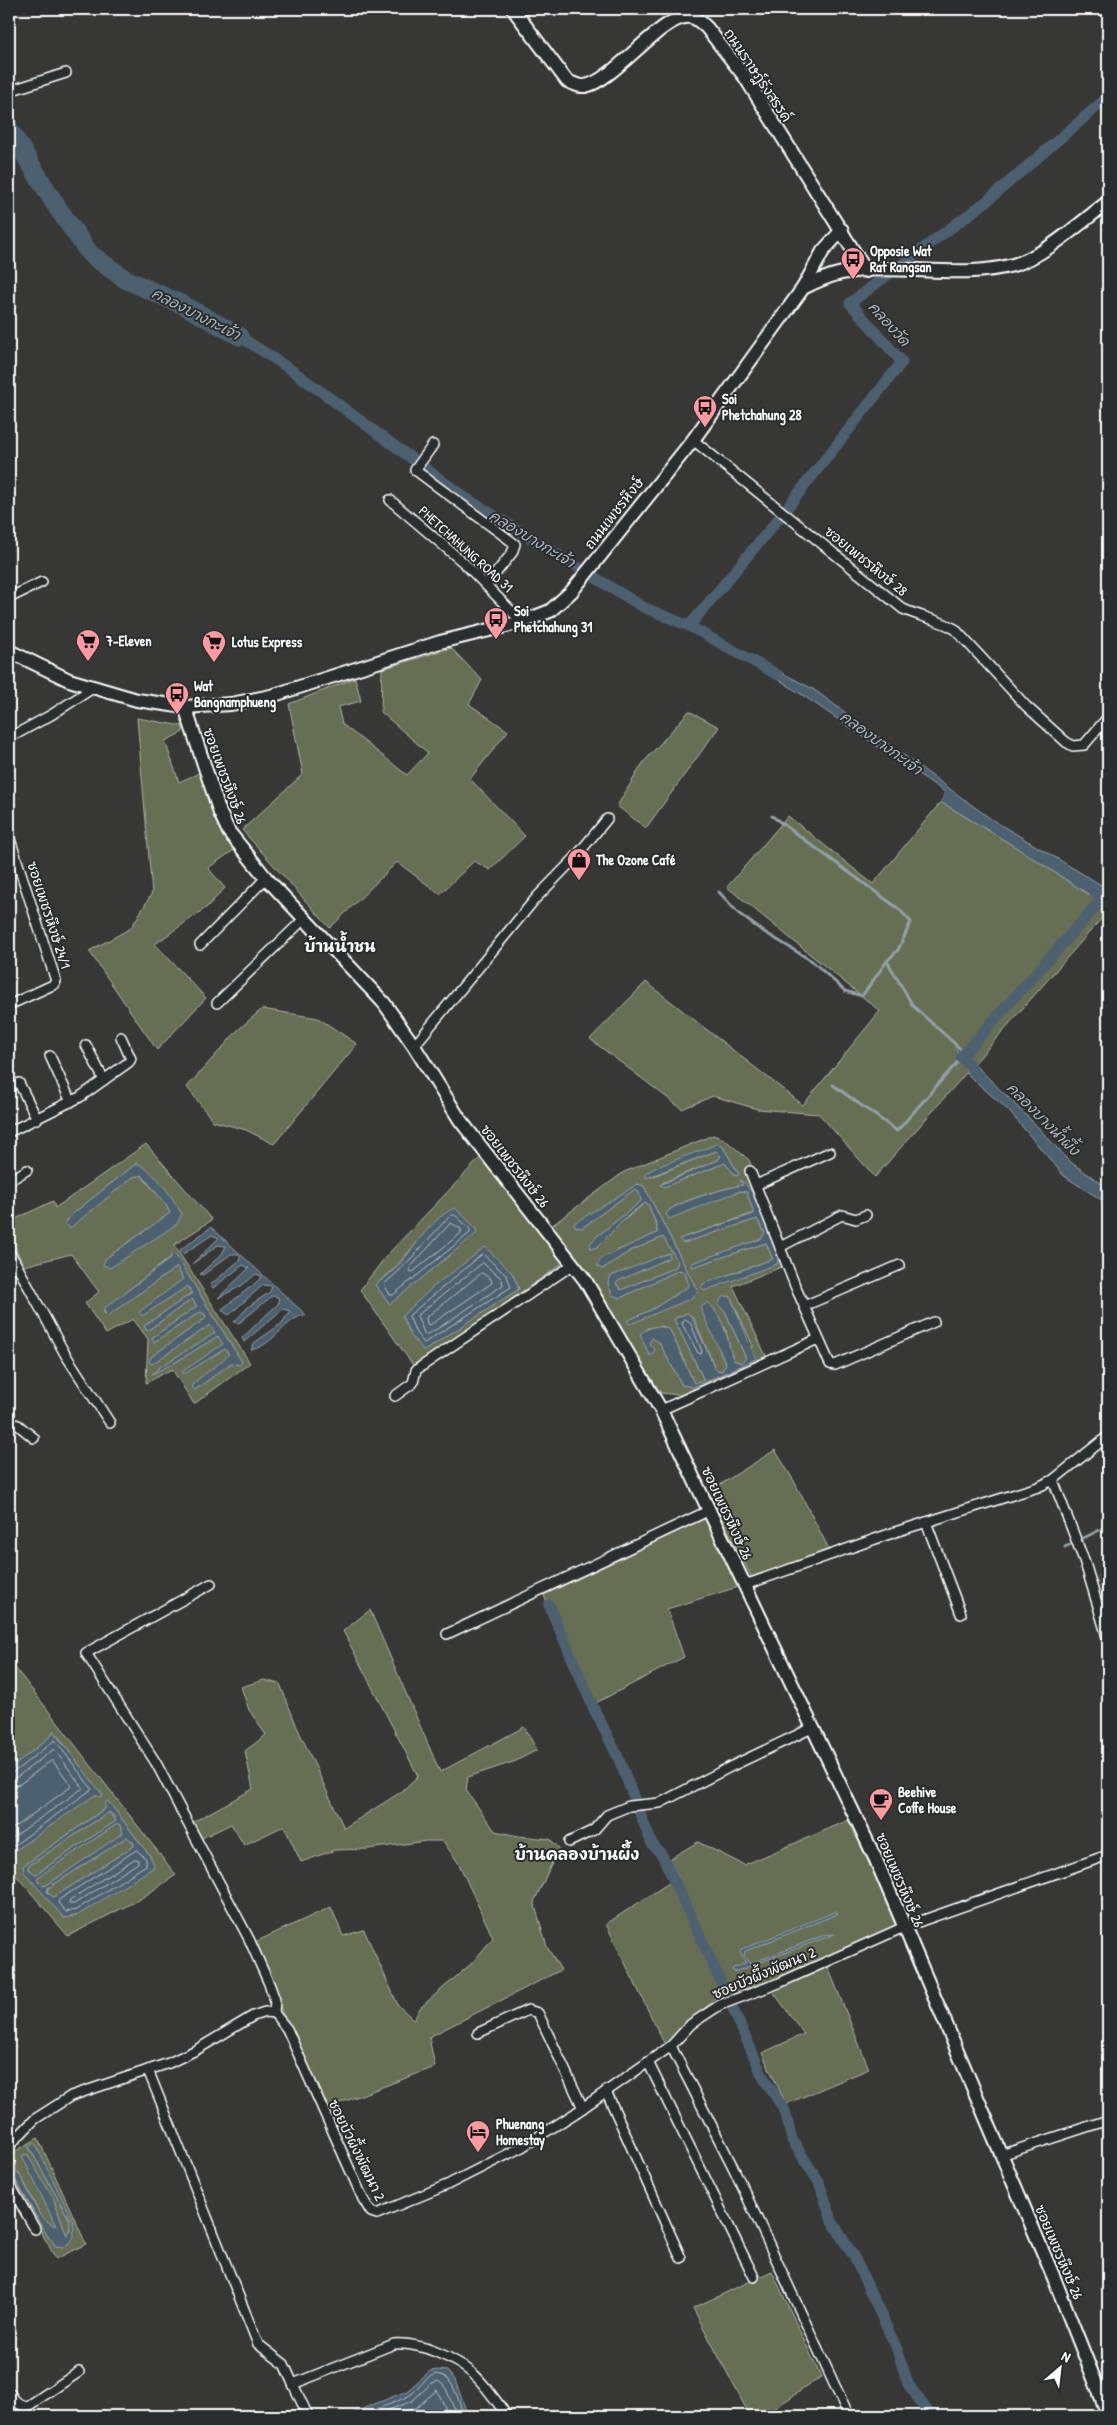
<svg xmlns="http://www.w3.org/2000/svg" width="1117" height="2425" font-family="'Patrick Hand','Playpen Sans Thai',sans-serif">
<rect width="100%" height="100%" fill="#373735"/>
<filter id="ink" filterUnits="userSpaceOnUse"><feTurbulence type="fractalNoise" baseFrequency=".02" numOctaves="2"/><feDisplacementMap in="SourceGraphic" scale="10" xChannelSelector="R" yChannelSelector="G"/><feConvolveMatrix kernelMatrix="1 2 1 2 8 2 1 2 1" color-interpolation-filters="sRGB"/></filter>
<g filter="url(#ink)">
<polygon fill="#46433d" points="1108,1566 1108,1621 1094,1577"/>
<g fill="#666e53" stroke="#b2b6a9" fill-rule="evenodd">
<polygon points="451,648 482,680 469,704 508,731 470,779 525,836 490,870 474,861 440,894 397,862 330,928 242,830 303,774 289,704 355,678 361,701 338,707 342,724 407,775 428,753 381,712 382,669"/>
<polygon points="689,711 719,727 646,828 617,806 643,763"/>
<polygon points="137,718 183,726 183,732 165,741 179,782 199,773 234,850 208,868 225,888 207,907 155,944 206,998 157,1050 89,951 131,928 152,893"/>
<polygon points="941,802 1014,846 1108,907 1108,911 875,1177 819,1114 757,1109 713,1096 682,1109 590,1039 646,982 803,1105 880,1011 727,887 788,816 873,884"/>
<polygon points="262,1009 318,1018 357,1044 274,1144 246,1130 213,1121 187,1087 238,1030"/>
<path d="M713 1135 724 1139 749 1160 789 1264 733 1286 767 1358 680 1395 661 1393 551 1226 624 1172ZM717 1144 723 1147 739 1175 736 1176 725 1163 664 1187 662 1183 718 1160 721 1156 716 1151 651 1177ZM741 1181 754 1194 777 1264 705 1283 773 1259 766 1243 692 1267 693 1263 761 1239 765 1233 757 1219 683 1243 679 1239 754 1213 747 1192 740 1191 669 1218 666 1214C671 1202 729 1187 743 1185ZM638 1184 644 1186 698 1292 627 1321 653 1309 689 1286 685 1271 679 1270 620 1298 611 1276 625 1272 616 1283 621 1290 676 1267 678 1262 663 1237 630 1251 602 1269 601 1258 657 1233V1227L648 1204 645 1203 618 1225 595 1238 642 1201 639 1192 635 1189 582 1228 575 1223ZM730 1296 753 1346 743 1366 693 1387 682 1385 659 1342 652 1337 649 1342 647 1328 662 1326 670 1330 694 1383 704 1380 674 1319 687 1313 694 1319 716 1370 722 1371 726 1364 720 1352 725 1327 733 1360 741 1363 746 1358 725 1311Z"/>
<path d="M146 1144 212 1220 174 1245 250 1363 194 1404 172 1369 146 1383 148 1339 133 1319 106 1334 85 1303 99 1292 71 1254 24 1266 9 1234V1222L53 1201 55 1208ZM137 1163 182 1214 105 1259 170 1213 166 1205 141 1175 133 1177 65 1224 71 1215ZM175 1254 242 1362 231 1363 195 1390V1382L218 1367 229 1354 225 1349 215 1354 224 1343 218 1336 174 1363 153 1373 160 1367 216 1333 209 1324 152 1364 151 1357 206 1318 205 1314 200 1312 154 1342 152 1338 197 1306 192 1299 147 1331 144 1326 192 1293 188 1286 142 1315 183 1279 177 1267 108 1315 104 1313V1309Z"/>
<path d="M482 1156 567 1260 415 1368 360 1290 387 1255ZM419 1240 390 1304 375 1285 391 1272ZM512 1273 519 1289 423 1351Z"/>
<polygon points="775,1450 794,1481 829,1549 752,1578 711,1497 713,1489"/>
<polygon points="708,1517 741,1586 667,1609 684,1657 588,1707 544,1595"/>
<polygon points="370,1610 440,1772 524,1727 537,1750 516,1761 468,1777 466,1790 495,1831 518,1836 550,1839 559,1848 534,1902 547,1947 561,1970 429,2037 435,2067 327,2108 284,2017 255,1942 331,1907 343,1936 364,1930 398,2005 414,2020 420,2008 472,1963 493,1938 459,1864 443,1841 426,1841 368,1849 335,1850 301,1862 284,1826 244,1845 231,1824 200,1839 191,1823 253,1789 245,1751 266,1735 249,1710 241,1687 264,1680 280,1684 297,1727 344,1828 401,1792 418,1776 343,1631"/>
<path d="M9 1660 176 1875 140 1899 68 1936 9 1867V1852L10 1854 95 1794 102 1795 54 1731 51 1736 9 1770ZM108 1801 150 1856 153 1867 64 1918 23 1866 107 1807Z"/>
<polygon points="109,1812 116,1821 36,1874 30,1872 28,1869 28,1866"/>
<path d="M849 1820 896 1920V1925L824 1957 869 2069 786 2104 762 2053 804 2034 766 1982 715 1999 665 2045 606 1924 678 1877 669 1859 698 1842 744 1865ZM837 1912V1914L745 1951 744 1956 750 1964 825 1935H832L734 1972 733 1970 746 1963 740 1953 743 1949Z"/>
<polygon points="117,1824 120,1825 124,1833 47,1885 43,1886 37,1880 37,1877"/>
<polygon points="127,1837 134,1843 134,1846 57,1895 53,1897 47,1892 48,1888"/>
<path d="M38 2138 86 2244 56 2259 9 2173V2155ZM29 2147 73 2222 65 2247 56 2246 47 2235 12 2174 14 2169C31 2184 33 2218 56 2227L53 2198 67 2237 70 2231V2220Z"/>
<polygon points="772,2271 821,2377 763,2416 750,2416 693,2308"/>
</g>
<g fill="#4d6170" stroke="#94a0a9" fill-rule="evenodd">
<path d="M767 665 813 689 991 819 1108 889V907L1014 846 941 802 945 792C884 752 825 709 763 669Z"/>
<polygon points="954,1044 1034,1123 1069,1161 1108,1188 1108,1204 1064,1176 1008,1110 967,1074"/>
<polygon points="717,1144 723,1147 739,1175 736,1176 725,1163 664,1187 660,1185 718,1160 721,1156 716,1151 646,1178 646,1173 657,1167"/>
<path d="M137 1163C157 1173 171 1195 182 1214L177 1224 110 1268 103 1265 105 1259 170 1213 166 1205 142 1175 133 1177 70 1228 65 1224 71 1215Z"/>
<path d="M740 1180C757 1188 771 1238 779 1256L777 1264 704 1291 701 1287 705 1283 773 1259 766 1243 692 1267V1263L761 1239 765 1233 757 1219 683 1243 679 1239 754 1214 747 1192 740 1191 669 1219 666 1214C671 1203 729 1187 743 1185Z"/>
<polygon points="638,1184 644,1186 698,1292 690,1299 630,1324 627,1321 653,1309 689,1286 685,1272 679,1270 620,1298 612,1295 608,1283 611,1276 669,1253 669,1258 618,1281 616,1284 621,1290 676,1267 678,1262 663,1237 630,1251 602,1269 597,1266 601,1258 657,1233 657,1226 648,1204 645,1203 631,1213 597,1247 591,1249 590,1244 595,1238 641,1201 639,1192 635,1189 582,1228 576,1227 574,1223"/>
<path d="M455 1208 475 1227 477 1233 390 1304 375 1285C380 1281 386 1277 391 1273 411 1255 429 1218 455 1208Z"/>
<path d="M211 1227 306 1315C287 1316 275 1345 251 1350L254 1343 282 1323 290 1311 283 1309 244 1342 242 1338 279 1303 278 1297 272 1296 239 1323 234 1322 249 1306 270 1292 272 1286 263 1285 229 1315 221 1310C229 1303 260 1281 262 1276L256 1274 241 1286 218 1298 249 1268 243 1265 213 1288 210 1285 240 1260V1254H231L203 1275 200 1274 222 1254 226 1246 218 1245 191 1265 219 1238 212 1235 183 1254 180 1250Z"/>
<polygon points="485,1247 512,1273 519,1289 424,1351 411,1336 402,1316 433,1287"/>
<path d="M171 1253 175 1254 242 1362 239 1365 231 1363 195 1390 191 1386C202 1374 217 1367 229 1354L225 1349 184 1374 182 1372 223 1344 218 1336 174 1363 152 1374 160 1367 215 1333 210 1325 152 1364 149 1362 151 1357 206 1318 205 1314 200 1312 154 1342 152 1338 197 1306 192 1299 147 1331 144 1326 192 1293 188 1286 142 1316 139 1312 183 1279 177 1267 107 1316 103 1309 171 1258Z"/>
<path d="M730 1296 756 1359 693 1387 682 1385 659 1342 652 1338 649 1343 655 1350 650 1356 640 1334C650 1326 659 1324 670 1330L694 1383 704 1380 674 1319 687 1313 691 1316 716 1370 722 1371 726 1364 700 1308 708 1302C724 1318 728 1339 733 1360L741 1363 746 1358 725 1311 718 1305 722 1297Z"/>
<polygon points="53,1731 103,1795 100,1797 95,1795 10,1854 9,1770 51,1736"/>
<path d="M108 1801 150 1856 154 1864 153 1868 78 1915 64 1918 24 1872 23 1866 106 1808 104 1804ZM109 1812 113 1815 116 1821 36 1874 28 1869V1866ZM117 1824 120 1825 123 1833 47 1885 43 1886 37 1880 38 1877ZM127 1837 134 1843V1846L57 1895 53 1897 47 1892 48 1888Z"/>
<polygon points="837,1911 837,1914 745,1951 744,1956 750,1964 825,1935 835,1934 734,1972 732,1969 746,1963 740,1953 742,1949"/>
<path d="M35 2143 73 2222 74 2237 65 2247 56 2246 47 2235 12 2174 14 2168C30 2184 33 2219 56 2226L22 2156 27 2154 53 2198 67 2236 70 2231V2220L29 2147Z"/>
<polygon points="438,2370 447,2371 455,2380 468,2416 345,2416 407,2391 430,2371"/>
</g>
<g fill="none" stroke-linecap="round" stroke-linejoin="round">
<g stroke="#b8c0c6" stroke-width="1">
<path d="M455 1215 470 1229V1233L393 1295H390L384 1284C408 1265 428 1238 450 1216Z"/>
<polygon points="451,1223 461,1229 461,1233 413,1272 410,1271 410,1268"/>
<polygon points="483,1254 507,1276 511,1287 424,1343 416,1333 409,1316"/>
<polygon points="483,1263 502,1279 503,1285 437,1329 425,1335 417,1316"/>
<polygon points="482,1273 491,1279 492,1283 430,1325 427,1324 426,1318"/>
<polygon points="685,1319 690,1322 702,1351 701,1354 698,1353 682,1324"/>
<polyline points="9,1773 14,1772 55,1740 92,1789 9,1849"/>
<polyline points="9,1780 17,1777 54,1749 83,1788 9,1840"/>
<polyline points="9,1787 20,1784 52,1760 72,1786 9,1831"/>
<polygon points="137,1850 146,1859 146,1865 76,1910 66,1912 58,1903 59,1900"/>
<polygon points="135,1859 138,1860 138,1863 74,1904 69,1904 70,1900"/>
<path d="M355 2416C373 2410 394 2404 410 2395 418 2390 423 2380 431 2376 451 2366 460 2403 463 2416"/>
<polyline points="373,2416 412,2401 432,2383 438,2381 445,2386 457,2416"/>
<polyline points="394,2416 417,2407 437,2390 449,2416"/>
</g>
<g stroke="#94a0a9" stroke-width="3">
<polyline points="772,816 899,909 911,922 898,950 887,961 913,1006 965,1053"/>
<polyline points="719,892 738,913 761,930 812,961 845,991 862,996 887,961"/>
<polyline points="833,1085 897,1131 961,1058"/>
<polyline points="1065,1547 1108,1526"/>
</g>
<g stroke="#4d6170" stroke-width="11">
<polyline points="239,336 293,371 464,497 643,607 689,626 778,675"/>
<polyline points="787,508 902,362 850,303 987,201 1108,97"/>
<polyline points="689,626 781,516"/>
<polyline points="969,1065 961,1057 1103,898 1095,893"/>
<polyline points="549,1605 594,1709 618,1757 652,1844 662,1855 727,1995 763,2077 785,2111 792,2140 819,2182 832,2221 854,2257 897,2349 908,2384 931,2416"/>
</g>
<polyline stroke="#4d6170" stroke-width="19" points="9,129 57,207 90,254 125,279 185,306 239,336"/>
<g stroke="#fff" stroke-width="12">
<g id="street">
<polyline points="9,91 66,73"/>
<path d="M693 440 903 609C920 617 938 619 955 629L1026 706 1066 742 1073 746 1084 745 1108 717"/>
<polyline points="433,445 415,470 515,544 512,553 487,584"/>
<polyline points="390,500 464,563 522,622"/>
<polyline points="9,598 42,582"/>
<polyline points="9,738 51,715 93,688"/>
<polyline points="9,836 56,981 55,984 9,1005"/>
<polyline points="200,945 266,878"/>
<polyline points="217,1003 305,918"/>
<polyline points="86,1045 104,1080"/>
<polyline points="414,1046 536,898 574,859 607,819"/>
<polyline points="50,1056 71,1102"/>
<polyline points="19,1083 37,1119"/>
<polyline points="9,1132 80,1097 129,1062 131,1059 121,1037"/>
<polyline points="750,1171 796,1288 830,1364 835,1365 934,1322"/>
<polyline points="9,1181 27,1170"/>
<polyline points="756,1185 830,1152"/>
<polyline points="780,1247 842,1215 856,1219 866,1215"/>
<polyline points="9,1251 65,1354 110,1423"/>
<polyline points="804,1306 900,1265"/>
<polyline points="395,1396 413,1383 416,1370 574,1264"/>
<polyline points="661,1410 818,1339"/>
<polyline points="9,1422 18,1425 34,1438"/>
<polyline points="1053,1480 1085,1563 1108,1640"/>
<polyline points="926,1522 961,1614"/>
<polyline points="211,1584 86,1653 156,1763 249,1939 270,1986 275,2000 274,2013"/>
<polyline points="745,1585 895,1532 1038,1487 1053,1480 1108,1436"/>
<polyline points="447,1634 710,1510"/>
<polyline points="569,1842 594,1830 607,1815 629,1806 660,1803 732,1766 812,1728"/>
<polyline points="478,2033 528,2010 538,2013 583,2108"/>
<polyline points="671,2046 734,2169 849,2416"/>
<polyline points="648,2062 754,2277"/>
<polyline points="148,2070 258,2344 284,2364 293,2384"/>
<polyline points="606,2091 681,2258"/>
<polyline points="9,2146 35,2119 71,2096 169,2063 196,2050 253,2016 265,2012 274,2013 287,2029 363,2199 371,2212 377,2214 447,2185 522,2147 574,2114 671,2046 691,2024 720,2005 779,1983 904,1927 1108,1855"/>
<polyline points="1001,2155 1108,2120"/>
<polyline points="9,2183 35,2229"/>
<path d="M9 2392C14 2399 18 2407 28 2406L79 2372"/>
<path d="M308 2416 293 2384 394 2344C409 2343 421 2346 436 2352 474 2367 484 2384 507 2416"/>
</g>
</g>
<g stroke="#fff" stroke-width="16">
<g id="secondary">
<path d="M513 9 567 81C573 83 578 87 585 86 615 81 663 12 691 17 697 18 703 24 707 28L745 77 866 271"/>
<polyline points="803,288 823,251 842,230"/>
<path d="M9 651 69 680 137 700 185 707 231 704 271 696 440 642 522 622 550 611 572 591 693 440 803 288C815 282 828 276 842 273 898 262 958 280 1013 265 1045 256 1081 222 1108 202"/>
<polyline points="185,707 220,813 229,832 266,878 384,1003 414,1046 460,1120 585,1280 661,1410 876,1860 1054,2278 1108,2414"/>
</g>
</g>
<use href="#street" stroke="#2a2d2e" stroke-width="9"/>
<use href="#secondary" stroke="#2a2d2e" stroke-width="12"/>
</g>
</g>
<defs>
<g id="bus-pin" transform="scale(1.25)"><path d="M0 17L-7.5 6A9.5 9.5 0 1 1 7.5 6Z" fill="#ff9aa2" stroke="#2a2d2e"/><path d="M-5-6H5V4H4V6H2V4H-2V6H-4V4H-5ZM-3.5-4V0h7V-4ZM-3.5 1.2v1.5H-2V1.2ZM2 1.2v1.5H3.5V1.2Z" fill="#111"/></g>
<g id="supermarket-pin" transform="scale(1.25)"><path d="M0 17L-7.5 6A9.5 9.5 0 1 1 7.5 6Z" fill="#ff9aa2" stroke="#2a2d2e"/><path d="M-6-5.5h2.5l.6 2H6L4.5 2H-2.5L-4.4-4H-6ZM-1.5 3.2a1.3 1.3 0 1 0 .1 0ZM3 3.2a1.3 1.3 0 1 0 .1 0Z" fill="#111"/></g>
<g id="shop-pin" transform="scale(1.25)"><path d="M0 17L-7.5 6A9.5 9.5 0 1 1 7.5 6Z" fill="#ff9aa2" stroke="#2a2d2e"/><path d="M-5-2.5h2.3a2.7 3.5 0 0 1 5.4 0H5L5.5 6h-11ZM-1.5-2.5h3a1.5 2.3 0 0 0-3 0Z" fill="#111"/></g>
<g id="cafe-pin" transform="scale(1.25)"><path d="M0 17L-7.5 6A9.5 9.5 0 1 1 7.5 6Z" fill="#ff9aa2" stroke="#2a2d2e"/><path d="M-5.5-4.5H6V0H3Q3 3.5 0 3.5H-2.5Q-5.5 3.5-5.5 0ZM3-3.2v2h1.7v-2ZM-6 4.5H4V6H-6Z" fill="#111"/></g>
<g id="hotel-pin" transform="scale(1.25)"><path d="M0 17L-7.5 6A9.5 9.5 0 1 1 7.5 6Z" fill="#ff9aa2" stroke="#2a2d2e"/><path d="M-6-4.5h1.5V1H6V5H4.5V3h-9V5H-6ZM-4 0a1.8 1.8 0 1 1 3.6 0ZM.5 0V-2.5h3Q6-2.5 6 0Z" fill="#111"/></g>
</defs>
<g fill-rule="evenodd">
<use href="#bus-pin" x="853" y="259"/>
<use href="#bus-pin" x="705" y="407"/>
<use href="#bus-pin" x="496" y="619"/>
<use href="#supermarket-pin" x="88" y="641"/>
<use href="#supermarket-pin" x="214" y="642"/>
<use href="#bus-pin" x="177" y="694"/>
<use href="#shop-pin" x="579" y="860"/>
<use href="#cafe-pin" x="881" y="1800"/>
<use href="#hotel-pin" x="478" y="2132"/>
</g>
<g text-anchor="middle" stroke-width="4" stroke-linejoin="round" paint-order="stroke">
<g font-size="14" fill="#fff" stroke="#2a2d2e">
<text transform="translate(758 75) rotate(56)" y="5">ถนนราษฎ์รังสรรค์</text>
<text transform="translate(614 513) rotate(-52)" y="5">ถนนเพชรหึงษ์</text>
<text transform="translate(466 549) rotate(42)" y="5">PHETCHAHUNG ROAD 31</text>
<text transform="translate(866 561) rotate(39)" y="5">ซอยเพชรหึงษ์ 28</text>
<text transform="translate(225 776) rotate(70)" y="5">ซอยเพชรหึงษ์ 26</text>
<text transform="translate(49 915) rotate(72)" y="5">ซอยเพชรหึงษ์ 24/1</text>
<text transform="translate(515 1166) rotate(52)" y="5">ซอยเพชรหึงษ์ 26</text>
<text transform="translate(727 1513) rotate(65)" y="5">ซอยเพชรหึงษ์ 26</text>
<text transform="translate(900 1880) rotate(67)" y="5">ซอยเพชรหึงษ์ 26</text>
<text transform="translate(764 1973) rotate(-23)" y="5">ซอยบัวผึ้งพัฒนา 2</text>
<text transform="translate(357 2150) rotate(64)" y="5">ซอยบัวผึ้งพัฒนา 2</text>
<text transform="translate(1059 2252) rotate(67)" y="5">ซอยเพชรหึงษ์ 26</text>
</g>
<g font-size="14" font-weight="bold" fill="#fff" stroke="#2a2d2e" text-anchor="start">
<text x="870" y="256">Opposie Wat<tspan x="870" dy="16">Rat Rangsan</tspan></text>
<text x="722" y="404">Soi<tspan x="722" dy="16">Phetchahung 28</tspan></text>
<text x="514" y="616">Soi<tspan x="514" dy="16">Phetchahung 31</tspan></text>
<text x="106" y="646">7-Eleven</text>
<text x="232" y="647">Lotus Express</text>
<text x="194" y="691">Wat<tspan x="194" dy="16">Bangnamphueng</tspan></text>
<text x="596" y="865">The Ozone Café</text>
<text x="898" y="1797">Beehive<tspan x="898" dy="16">Coffe House</tspan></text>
<text x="496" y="2129">Phuenang<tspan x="496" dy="16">Homestay</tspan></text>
</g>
<g font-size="15" font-style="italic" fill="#afb8bf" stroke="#2a2d2e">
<text transform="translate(196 314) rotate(27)" y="5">คลองบางกะเจ้า</text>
<text transform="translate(889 324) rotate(48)" y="5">คลองวัด</text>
<text transform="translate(532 539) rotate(31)" y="5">คลองบางกะเจ้า</text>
<text transform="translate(881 743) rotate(36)" y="5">คลองบางกะเจ้า</text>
<text transform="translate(1043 1119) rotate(45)" y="5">คลองบางน้ำผึ้ง</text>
</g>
<g font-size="16" font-weight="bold" fill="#fff" stroke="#2a2d2e">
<text x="340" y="952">บ้านน้ำชน</text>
<text x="577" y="1860">บ้านคลองบ้านผึ้ง</text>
</g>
</g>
<rect width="1117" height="2425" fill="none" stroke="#2a2d2e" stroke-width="30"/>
<rect x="15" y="15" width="1087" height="2395" fill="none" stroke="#fff" stroke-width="2" filter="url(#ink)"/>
<g transform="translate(1060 2368) rotate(28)" stroke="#2a2d2e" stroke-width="4" paint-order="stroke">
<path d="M0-4L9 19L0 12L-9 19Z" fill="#ffffff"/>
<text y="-8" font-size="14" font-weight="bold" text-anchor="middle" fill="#ffffff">N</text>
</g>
</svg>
